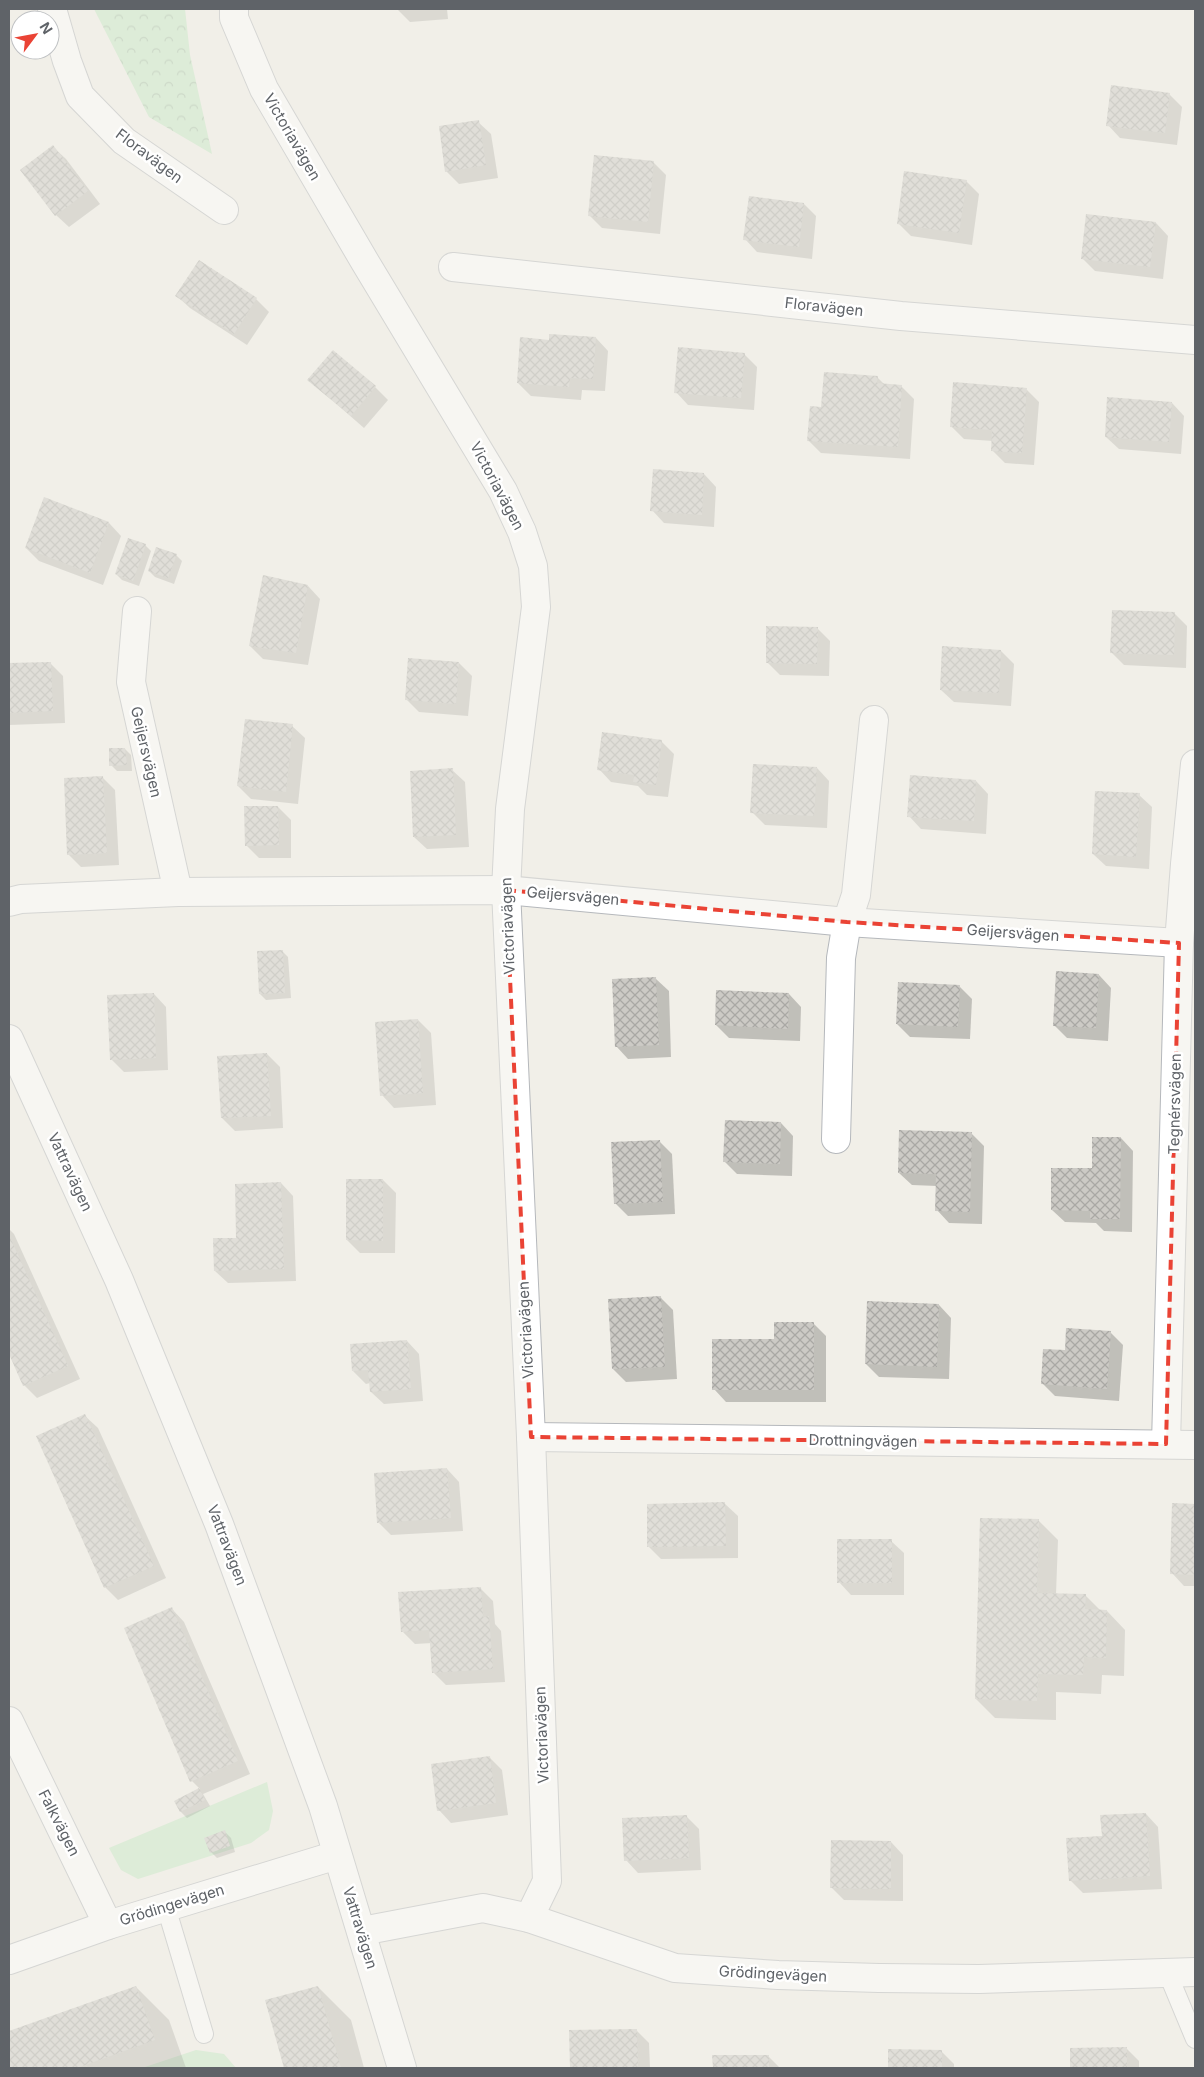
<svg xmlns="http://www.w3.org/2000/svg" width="1204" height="2077" font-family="Inter,sans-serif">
<defs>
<pattern id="forest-crowns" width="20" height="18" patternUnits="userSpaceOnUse" patternTransform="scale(1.25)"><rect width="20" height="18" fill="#c5e8c5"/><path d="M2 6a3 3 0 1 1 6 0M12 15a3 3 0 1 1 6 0" fill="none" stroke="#a3c0a4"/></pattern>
<pattern id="building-cross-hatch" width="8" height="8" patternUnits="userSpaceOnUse" patternTransform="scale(1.25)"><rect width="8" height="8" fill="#cccac5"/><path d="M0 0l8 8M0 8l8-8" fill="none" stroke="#a9a8a4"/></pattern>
</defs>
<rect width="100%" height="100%" fill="#f1efe8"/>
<g fill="#c5e8c5">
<polygon points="267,1782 273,1811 269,1830 251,1843 138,1879 121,1870 109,1848"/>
<polygon points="196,2050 224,2054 236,2068 142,2068"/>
</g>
<polygon fill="url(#forest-crowns)" points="94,9 185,9 190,55 212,154 149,117"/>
<g fill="#0003">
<polygon points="397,9 447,9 448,19 410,22"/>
<polygon points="1169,94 1182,107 1177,145 1120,138 1108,125"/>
<polygon points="478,122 491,134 498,178 459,184 446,171"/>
<polygon points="53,147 66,159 100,204 69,227 56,215"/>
<polygon points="653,162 666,175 660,234 602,228 589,215"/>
<polygon points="966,181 979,194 972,245 911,236 898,223"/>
<polygon points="804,204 816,216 812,259 757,252 745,239"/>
<polygon points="1156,223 1168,236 1163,279 1095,271 1082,258"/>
<polygon points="199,262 256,299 269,312 247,345 190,308 177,296"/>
<polygon points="596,338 608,351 605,391 582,390 581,400 531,396 518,383 550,341"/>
<polygon points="744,354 757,367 754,410 688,405 676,392"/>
<polygon points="877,377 885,385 901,386 914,399 910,459 821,453 808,440 822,408"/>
<polygon points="309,380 375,387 388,400 364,428"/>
<polygon points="1027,390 1039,402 1034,465 1005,463 992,450 993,441 964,439 951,426"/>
<polygon points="1172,403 1184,416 1181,454 1119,449 1106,437"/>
<polygon points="704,474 716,487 714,527 664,523 652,510"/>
<polygon points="109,523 121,536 103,585 39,561 26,548"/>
<polygon points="145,545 151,551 139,586 122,580 116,574"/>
<polygon points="176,555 182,561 174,584 155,577 149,571"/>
<polygon points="308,586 320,599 308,665 263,659 250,646"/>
<polygon points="1175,614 1187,626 1186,668 1124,665 1111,652"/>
<polygon points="817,628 830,641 829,676 780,675 767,662"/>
<polygon points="1001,651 1014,664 1011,706 954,702 941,690"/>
<polygon points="50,663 63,676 65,723 9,725 9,665"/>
<polygon points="459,663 472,676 468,716 419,712 406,699"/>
<polygon points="292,726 305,738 298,804 251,799 238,786"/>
<polygon points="661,741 674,754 668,797 647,795 638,786 611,782 599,769"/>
<polygon points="125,749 131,755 132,771 117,771 111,765"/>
<polygon points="817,768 829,781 827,828 765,825 752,812"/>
<polygon points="452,770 465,782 469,847 427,849 414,837"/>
<polygon points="102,777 115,790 119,865 81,867 68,854"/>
<polygon points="976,781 988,794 986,834 921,829 909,816"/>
<polygon points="1139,795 1152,807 1149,869 1106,866 1093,854"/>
<polygon points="278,807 291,820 291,858 259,858 246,845"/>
<polygon points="282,951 288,957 291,998 266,1000 260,994"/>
<polygon points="1099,975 1111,988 1108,1041 1067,1038 1054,1025"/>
<polygon points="656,979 669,991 671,1057 628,1059 616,1046"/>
<polygon points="959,986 972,999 970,1039 910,1037 897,1024"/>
<polygon points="154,994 166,1007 168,1070 124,1072 111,1059"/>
<polygon points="789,994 801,1007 800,1041 729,1038 716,1025"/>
<polygon points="418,1020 431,1033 436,1105 394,1108 382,1095"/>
<polygon points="267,1054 280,1067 283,1128 235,1131 222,1118"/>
<polygon points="781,1123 793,1136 792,1176 737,1174 724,1161"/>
<polygon points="971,1133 984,1146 982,1224 949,1223 937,1210 937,1186 912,1185 899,1173"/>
<polygon points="1121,1138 1133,1151 1132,1232 1104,1231 1096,1223 1065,1222 1052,1210"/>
<polygon points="659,1141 672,1154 675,1214 628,1216 615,1203"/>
<polygon points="383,1180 396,1193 395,1253 360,1253 347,1240"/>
<polygon points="281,1183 293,1196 296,1281 228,1283 215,1271"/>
<polygon points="9,1229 14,1234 80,1379 37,1398 24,1385 9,1351"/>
<polygon points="661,1298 673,1310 677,1379 626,1382 613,1369"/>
<polygon points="939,1305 951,1318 949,1379 879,1377 866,1364"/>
<polygon points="813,1323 826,1336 826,1402 726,1402 714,1389 775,1340"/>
<polygon points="1110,1332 1123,1345 1119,1401 1055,1396 1042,1383 1066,1352"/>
<polygon points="407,1341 419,1354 423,1401 384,1404 371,1392 370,1383 366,1384 353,1371"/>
<polygon points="85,1416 98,1428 166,1578 118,1600 105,1587"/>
<polygon points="447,1469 459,1482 463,1531 391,1535 379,1523"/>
<polygon points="725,1504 738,1516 738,1558 661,1559 648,1546"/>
<polygon points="1174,1504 1195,1505 1195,1586 1184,1586 1172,1573"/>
<polygon points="1039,1521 1058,1540 1056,1594 1085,1595 1101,1611 1107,1611 1125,1630 1124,1676 1102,1675 1101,1694 1056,1692 1056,1720 995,1718 976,1699"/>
<polygon points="891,1541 904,1553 904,1595 851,1595 839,1582"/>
<polygon points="480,1588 493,1601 495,1624 501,1631 505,1682 446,1685 434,1673 432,1643 415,1644 403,1632"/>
<polygon points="172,1609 184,1622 250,1774 203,1794 210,1806 187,1818 181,1812 176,1801 200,1789 192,1781"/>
<polygon points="489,1757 502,1770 508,1815 451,1823 439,1810"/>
<polygon points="1146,1814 1158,1827 1162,1889 1083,1893 1070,1880 1103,1837"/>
<polygon points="686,1816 699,1829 701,1870 638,1873 626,1860"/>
<polygon points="225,1832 231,1838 235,1852 217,1858 211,1852"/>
<polygon points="891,1842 903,1855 903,1901 844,1900 832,1888"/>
<polygon points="136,1987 169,2020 186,2068 9,2068 9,2033"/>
<polygon points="318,1987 351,2020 364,2068 285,2068 267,2001"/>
<polygon points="636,2030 649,2043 650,2068 571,2068 570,2031"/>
<polygon points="1126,2048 1139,2061 1139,2068 1071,2068 1071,2049"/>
<polygon points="889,2050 941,2051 954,2064 954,2068 889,2068"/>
<polygon points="714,2056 768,2056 780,2068 714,2068"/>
</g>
<g fill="url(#building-cross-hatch)">
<polygon points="1111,85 1170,93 1165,133 1106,126"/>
<polygon points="479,120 486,165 445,172 439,126"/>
<polygon points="53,145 88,191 55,216 20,170"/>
<polygon points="594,155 654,161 648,222 588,216"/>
<polygon points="904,171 967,180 959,233 897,224"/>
<polygon points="749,196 804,203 799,247 743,240"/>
<polygon points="1086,214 1156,222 1150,267 1081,259"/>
<polygon points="199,260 257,298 234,334 175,296"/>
<polygon points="549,334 596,337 593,379 570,378 569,387 517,383 520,337 549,340"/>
<polygon points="678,347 745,353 741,398 674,393"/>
<polygon points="333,350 376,386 351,416 307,380"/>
<polygon points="824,372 878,376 877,383 902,385 898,447 807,441 810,406 821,407"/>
<polygon points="953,382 1027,388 1022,453 991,451 992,430 950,427"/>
<polygon points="1107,397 1172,402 1169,442 1105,437"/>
<polygon points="653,469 704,473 702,515 650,511"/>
<polygon points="44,497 109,522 90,573 25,548"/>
<polygon points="128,538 146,544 133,581 115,574"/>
<polygon points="156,547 177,554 168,578 148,571"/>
<polygon points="263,575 308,585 296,653 249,646"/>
<polygon points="1112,610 1175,612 1174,655 1110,653"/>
<polygon points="766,626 818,627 817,664 766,663"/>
<polygon points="942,646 1001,650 999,693 940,690"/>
<polygon points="408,658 459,662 456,704 405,700"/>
<polygon points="51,662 53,711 9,713 9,663"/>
<polygon points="245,719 293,724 286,792 237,786"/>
<polygon points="602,732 662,740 656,785 633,782 634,775 597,770"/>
<polygon points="109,748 125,748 127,765 109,766"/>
<polygon points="753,764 817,767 814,816 750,813"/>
<polygon points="453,768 456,835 413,837 410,771"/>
<polygon points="910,775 976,780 974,821 907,817"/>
<polygon points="103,776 107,853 67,855 64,778"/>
<polygon points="1095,791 1140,793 1136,857 1092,854"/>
<polygon points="244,806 278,806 279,845 245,846"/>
<polygon points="283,950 285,993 259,994 257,951"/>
<polygon points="1056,971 1099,974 1096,1028 1053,1026"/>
<polygon points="656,977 659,1045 615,1047 612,979"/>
<polygon points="898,982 960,985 958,1027 896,1024"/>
<polygon points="716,990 789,993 788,1029 715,1025"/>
<polygon points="154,993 156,1058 110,1060 107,995"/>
<polygon points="418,1019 423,1093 380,1096 375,1022"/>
<polygon points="267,1053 271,1116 221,1118 217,1056"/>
<polygon points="725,1120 781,1122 780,1164 723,1162"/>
<polygon points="899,1130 972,1132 970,1212 935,1211 936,1174 898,1173"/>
<polygon points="1092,1137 1121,1137 1120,1219 1090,1219 1090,1211 1051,1210 1051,1168 1092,1168"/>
<polygon points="660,1140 663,1202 614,1204 611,1142"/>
<polygon points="346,1179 383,1179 383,1241 346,1240"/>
<polygon points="281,1182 284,1269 214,1271 213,1238 236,1238 235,1184"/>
<polygon points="9,1235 68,1366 23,1386 9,1354"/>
<polygon points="661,1296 665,1367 612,1369 608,1299"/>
<polygon points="867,1301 939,1304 937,1367 865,1364"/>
<polygon points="774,1322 814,1322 814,1390 712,1390 712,1339 774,1339"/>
<polygon points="1066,1328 1111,1331 1107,1389 1041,1384 1043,1349 1065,1350"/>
<polygon points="407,1340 411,1389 370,1392 368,1370 352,1371 350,1344"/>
<polygon points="85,1414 154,1566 104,1588 36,1436"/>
<polygon points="447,1468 451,1518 377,1523 374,1473"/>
<polygon points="725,1502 726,1546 647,1547 647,1504"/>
<polygon points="1172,1503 1195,1504 1195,1575 1170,1574"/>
<polygon points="980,1518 1039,1519 1037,1593 1086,1594 1085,1609 1107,1610 1106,1658 1084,1657 1083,1675 1038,1674 1037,1701 975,1699"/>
<rect x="837" y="1539" width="55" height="44"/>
<polygon points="481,1587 483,1617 489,1616 493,1669 432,1673 429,1630 401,1632 398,1592"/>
<polygon points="172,1607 238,1761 190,1782 124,1628"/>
<polygon points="490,1756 496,1803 437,1811 431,1764"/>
<polygon points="199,1788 205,1800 180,1812 174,1801"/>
<polygon points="1146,1813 1150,1876 1069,1881 1066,1838 1102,1836 1100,1815"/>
<polygon points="687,1815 689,1858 624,1861 622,1818"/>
<polygon points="225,1830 230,1846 210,1853 204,1838"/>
<polygon points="831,1840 891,1841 891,1889 830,1888"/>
<polygon points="136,1986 155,2040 77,2068 9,2068 9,2031"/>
<polygon points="318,1986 341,2068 284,2068 265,2000"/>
<polygon points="637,2029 638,2068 570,2068 569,2030"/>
<polygon points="1127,2047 1127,2068 1070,2068 1070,2048"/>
<polygon points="888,2049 942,2050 942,2068 888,2068"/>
<polygon points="712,2055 769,2055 769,2068 713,2068"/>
</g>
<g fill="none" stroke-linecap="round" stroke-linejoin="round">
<g stroke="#b5b8bc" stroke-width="20">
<g id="service">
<polyline points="166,1907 204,2034"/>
<polyline points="1168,1974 1195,2039"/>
</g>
</g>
<g stroke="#b5b8bc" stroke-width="30">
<g id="minor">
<polyline points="52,9 67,61 80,96 124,141 224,210"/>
<polyline points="234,9 234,18 264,89 365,262 503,491 522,532 533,566 536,607 510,809 506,890 531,1437 547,1881 529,1918"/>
<polyline points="453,267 901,316 1195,340"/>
<polyline points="137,611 131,682 178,892"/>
<polyline points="9,902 21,899 178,892 506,890 847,922 1179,943"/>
<polyline points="836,1139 841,958 847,922 856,895 874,720"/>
<polyline points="531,1437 1195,1445"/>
<polyline points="1166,1444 1179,943 1185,864 1195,764"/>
<polyline points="9,1721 108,1925"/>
<polyline points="362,1931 483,1908 529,1918 675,1968 778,1975 879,1978 979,1979 1195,1972"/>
<polyline points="9,1960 108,1925 337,1855"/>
</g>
</g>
<g stroke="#b5b8bc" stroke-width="30">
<polyline id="tertiary" points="9,1039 119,1280 219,1524 323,1806 402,2068"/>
</g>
<use href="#service" stroke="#fff" stroke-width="18"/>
<use href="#minor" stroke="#fff" stroke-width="28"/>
<use href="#tertiary" stroke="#fff" stroke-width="28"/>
</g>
<path d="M0 0H1204V2077H0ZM506 890 847 922 1179 943 1166 1444 531 1437Z" fill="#f1efe8" fill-opacity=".55" fill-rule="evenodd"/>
<path fill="none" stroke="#ea4335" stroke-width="4" stroke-dasharray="10 6" stroke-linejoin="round" d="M506 890 847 922 1179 943 1166 1444 531 1437Z"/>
<g text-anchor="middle" stroke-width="5" stroke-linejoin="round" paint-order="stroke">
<g font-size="15" fill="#5f6368" stroke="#fff">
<text transform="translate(292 137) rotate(60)" y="5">Victoriavägen</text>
<text transform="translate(149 156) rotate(37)" y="5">Floravägen</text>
<text transform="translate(824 307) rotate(6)" y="5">Floravägen</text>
<text transform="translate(497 486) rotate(62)" y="5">Victoriavägen</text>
<text transform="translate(146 752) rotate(77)" y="5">Geijersvägen</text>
<text transform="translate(573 896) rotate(5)" y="5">Geijersvägen</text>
<text transform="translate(508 926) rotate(-92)" y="5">Victoriavägen</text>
<text transform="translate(1013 933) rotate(4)" y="5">Geijersvägen</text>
<text transform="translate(1175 1104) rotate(-89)" y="5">Tegnérsvägen</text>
<text transform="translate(70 1172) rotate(65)" y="5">Vattravägen</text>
<text transform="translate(526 1330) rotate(-93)" y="5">Victoriavägen</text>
<text transform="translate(863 1441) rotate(1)" y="5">Drottningvägen</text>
<text transform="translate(227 1545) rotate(69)" y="5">Vattravägen</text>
<text transform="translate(542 1735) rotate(-92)" y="5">Victoriavägen</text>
<text transform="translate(59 1823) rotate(63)" y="5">Falkvägen</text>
<text transform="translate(172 1905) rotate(-17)" y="5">Grödingevägen</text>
<text transform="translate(360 1928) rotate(73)" y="5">Vattravägen</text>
<text transform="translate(773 1974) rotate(3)" y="5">Grödingevägen</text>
</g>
</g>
<rect width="1204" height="2077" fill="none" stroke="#5f6368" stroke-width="20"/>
<g transform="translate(35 35) rotate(58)"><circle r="24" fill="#ffffff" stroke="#bfc1c3"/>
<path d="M0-4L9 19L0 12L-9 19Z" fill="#ea4335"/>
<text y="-8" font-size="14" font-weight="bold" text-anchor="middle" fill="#5f6368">N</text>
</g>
</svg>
